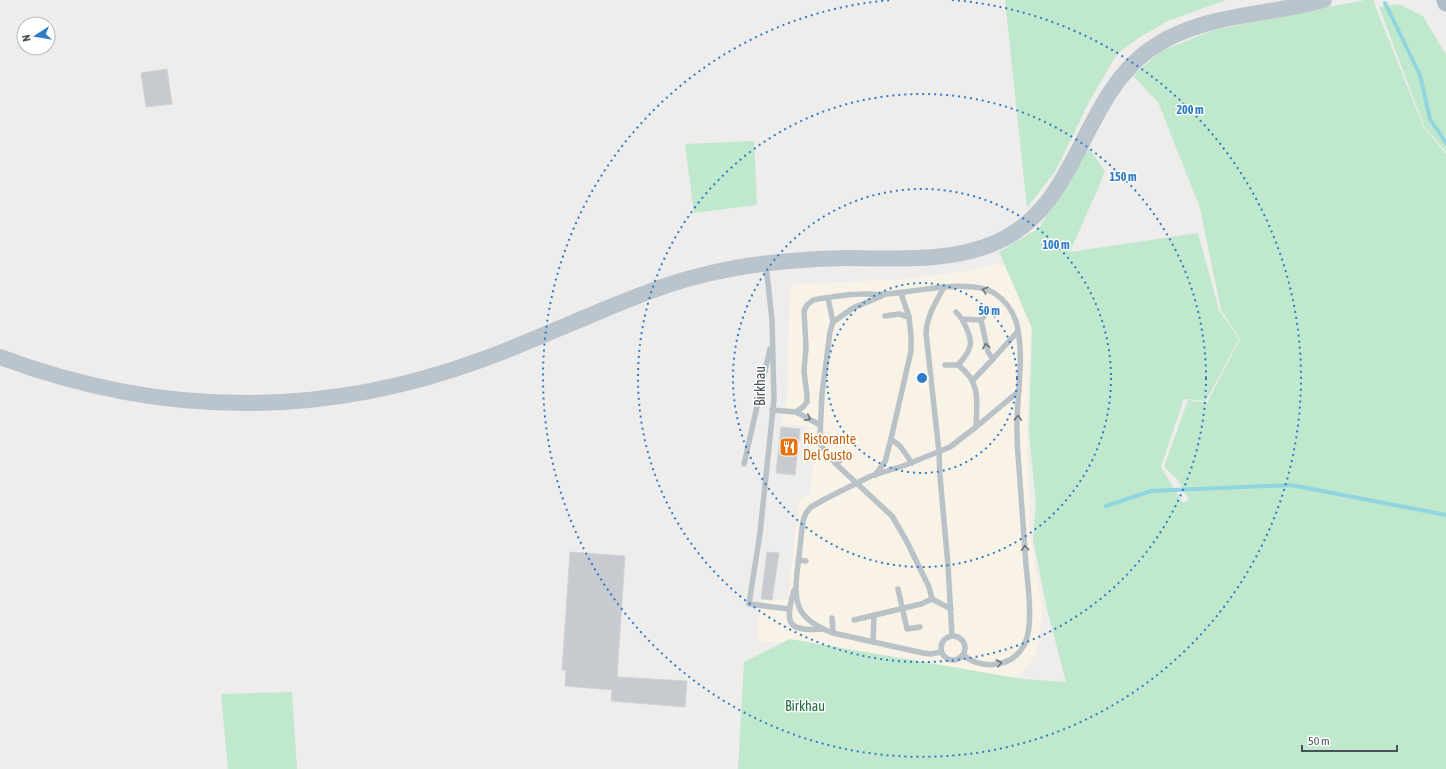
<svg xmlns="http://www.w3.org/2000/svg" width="1446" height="769" font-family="'Asap Condensed',sans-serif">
<rect width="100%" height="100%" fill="#efecec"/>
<polygon fill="#f9f2e6" points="996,264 1006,267 1031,327 1027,420 1030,536 1043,611 1037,653 1020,676 986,682 793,643 758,641 759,634 757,634 762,599 788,600 799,500 810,494 814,459 807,438 809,427 782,423 785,404 787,400 790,285 907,279 967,271"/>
<g fill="#bfe8cc">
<polygon points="1005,0 1226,0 1168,21 1140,37 1117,54 1089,102 1056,170 1027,208"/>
<polygon points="1365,0 1373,0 1423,126 1446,154 1446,769 738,769 744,662 790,639 1023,679 1066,682 1047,609 1033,540 1036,503 1029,434 1032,328 999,252 1039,228 1089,148 1105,172 1070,252 1198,233 1219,310 1239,339 1206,401 1184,399 1161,467 1183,503 1189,500 1177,479 1164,467 1188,400 1207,403 1240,339 1221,310 1200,208 1158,102 1133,76 1161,51 1214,30"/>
<polygon points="1399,4 1423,16 1446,55 1446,152 1424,126 1379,7"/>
<polygon points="754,141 757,205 694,213 685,144"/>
<polygon points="292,692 297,769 228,769 221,694"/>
</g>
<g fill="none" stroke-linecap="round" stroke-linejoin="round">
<g stroke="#91d5e0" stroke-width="4">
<polyline points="1385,3 1420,75 1430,119 1446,143"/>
<polyline points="1106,506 1151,491 1291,485 1446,515"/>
</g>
</g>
<g fill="#c7cace" stroke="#d1d3d7">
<polygon points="167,69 172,104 146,107 141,73"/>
<polygon points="781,427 800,429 795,475 776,473"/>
<polygon points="570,552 625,556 617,677 687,681 685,707 611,701 612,690 565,686 566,670 562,670"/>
<polygon points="767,552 779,553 772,600 761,599"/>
</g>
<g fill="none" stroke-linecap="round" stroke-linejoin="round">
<g stroke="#b9c2c7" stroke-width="5.5">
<polyline points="766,265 772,320 774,399 760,533 749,604 789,609"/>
<path d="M944 287C935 304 927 315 926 333L939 452 940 477 948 565 952 636"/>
<polyline points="901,293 909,317 911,336 911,351 891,439 900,446 912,463"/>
<polyline points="828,298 833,322 830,332 822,394 820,436 821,445 826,453 836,464 892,516 906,540 929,587 932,599 951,609"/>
<polyline points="956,312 962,319"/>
<polyline points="885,316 899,314 909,317"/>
<polyline points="981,320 990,309"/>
<polyline points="833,322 853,308 882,296"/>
<polyline points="945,365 958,365"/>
<polyline points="973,380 993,359"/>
<polyline points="772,410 796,412 820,425"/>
<path d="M796 412 803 407 807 402V395L804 371 806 347 804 311 807 305 813 300C830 297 848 294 865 294 872 294 880 295 887 294 916 292 969 278 994 293 1006 301 1013 310 1017 325 1025 360 1016 396 1017 432 1017 449 1019 465 1020 482 1022 510 1024 538 1026 565 1028 585 1034 628 1024 645 1012 668 982 670 963 655"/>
<path d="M976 427C977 401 981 382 958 365 975 347 973 340 962 319L981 320 988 352 993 359 1018 331"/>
<polyline points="744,464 770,349"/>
<polyline points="836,464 841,459"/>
<polyline points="875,475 885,462 891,439"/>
<polyline points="798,560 806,561"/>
<polyline points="898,589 907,629 920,627"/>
<path d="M794 590C785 622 786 632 822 629"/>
<polyline points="832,618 833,633"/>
<polyline points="854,620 921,604 932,599"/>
<circle cx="953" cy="648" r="12"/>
<polyline points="873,642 874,616"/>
<path d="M941 652 931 654 923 653 833 633C795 619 793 602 798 565 800 550 801 535 803 521L806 513 811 507 825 499 871 476 903 466 950 447 976 427 1019 391"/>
</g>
<path stroke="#bac4cc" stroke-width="16" d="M0 357C160 417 320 419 481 360 522 345 562 327 603 310 637 296 671 282 707 274 752 263 798 259 845 258 895 258 950 263 997 242 1079 206 1080 100 1149 50 1187 22 1237 17 1281 9 1296 7 1310 3 1324 0"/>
<polyline stroke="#afbdc8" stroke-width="17" points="1445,0 1446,3"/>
</g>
<defs><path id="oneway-chevron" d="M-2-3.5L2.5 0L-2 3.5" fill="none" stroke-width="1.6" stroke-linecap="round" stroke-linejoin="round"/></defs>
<g stroke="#697379">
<use href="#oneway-chevron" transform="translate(985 290) rotate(-162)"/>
<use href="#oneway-chevron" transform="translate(986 346) rotate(-101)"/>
<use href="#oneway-chevron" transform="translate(808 418) rotate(27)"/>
<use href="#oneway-chevron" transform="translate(1018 418) rotate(-88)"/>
<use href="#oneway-chevron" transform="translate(1025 548) rotate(-94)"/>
<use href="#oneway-chevron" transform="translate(999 663) rotate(-14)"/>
</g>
<g fill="none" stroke="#2f7cc6" stroke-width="2" stroke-dasharray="2 4">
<circle cx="922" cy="378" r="95"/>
<circle cx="922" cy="378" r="189"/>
<circle cx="922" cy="378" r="284"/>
<path d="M952 0A379 379 0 1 1 892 0"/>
</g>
<defs>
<g id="restaurant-square" transform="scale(1)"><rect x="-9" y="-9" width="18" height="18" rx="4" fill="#e8710a" stroke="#fff"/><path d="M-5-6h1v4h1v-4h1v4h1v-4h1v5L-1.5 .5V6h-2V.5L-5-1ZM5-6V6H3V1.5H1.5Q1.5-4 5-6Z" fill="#fff"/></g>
</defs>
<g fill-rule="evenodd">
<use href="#restaurant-square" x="789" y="447"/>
</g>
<g text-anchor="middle" stroke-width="3" stroke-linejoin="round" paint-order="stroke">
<g font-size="14" fill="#475157" stroke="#fff">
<text transform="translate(760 386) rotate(-90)" y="5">Birkhau</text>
</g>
<g font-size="14" fill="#c56008" stroke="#fff" text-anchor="start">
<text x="803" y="444">Ristorante<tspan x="803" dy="16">Del Gusto</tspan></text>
</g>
<g font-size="14" fill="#216f42" stroke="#fff">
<text x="805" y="711">Birkhau</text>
</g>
</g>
<circle cx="922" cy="378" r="6" fill="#2f7cc6" stroke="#fff" stroke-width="2"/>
<g font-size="12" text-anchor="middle" font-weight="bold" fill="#2f7cc6" stroke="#fff" stroke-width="3" stroke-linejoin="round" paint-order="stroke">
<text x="1190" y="114">200 m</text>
<text x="1123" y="181">150 m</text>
<text x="1056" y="249">100 m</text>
<text x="989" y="315">50 m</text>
</g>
<g transform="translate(36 36) rotate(258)"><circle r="19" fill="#ffffff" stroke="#b5b9bc"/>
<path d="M0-3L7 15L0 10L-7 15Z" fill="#2f7cc6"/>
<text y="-6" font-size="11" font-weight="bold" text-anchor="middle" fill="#475157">N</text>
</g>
<path d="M1302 745v6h95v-6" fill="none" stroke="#475157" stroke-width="2"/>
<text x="1308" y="745" font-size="12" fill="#475157" stroke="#ffffff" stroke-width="3" paint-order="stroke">50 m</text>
</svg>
